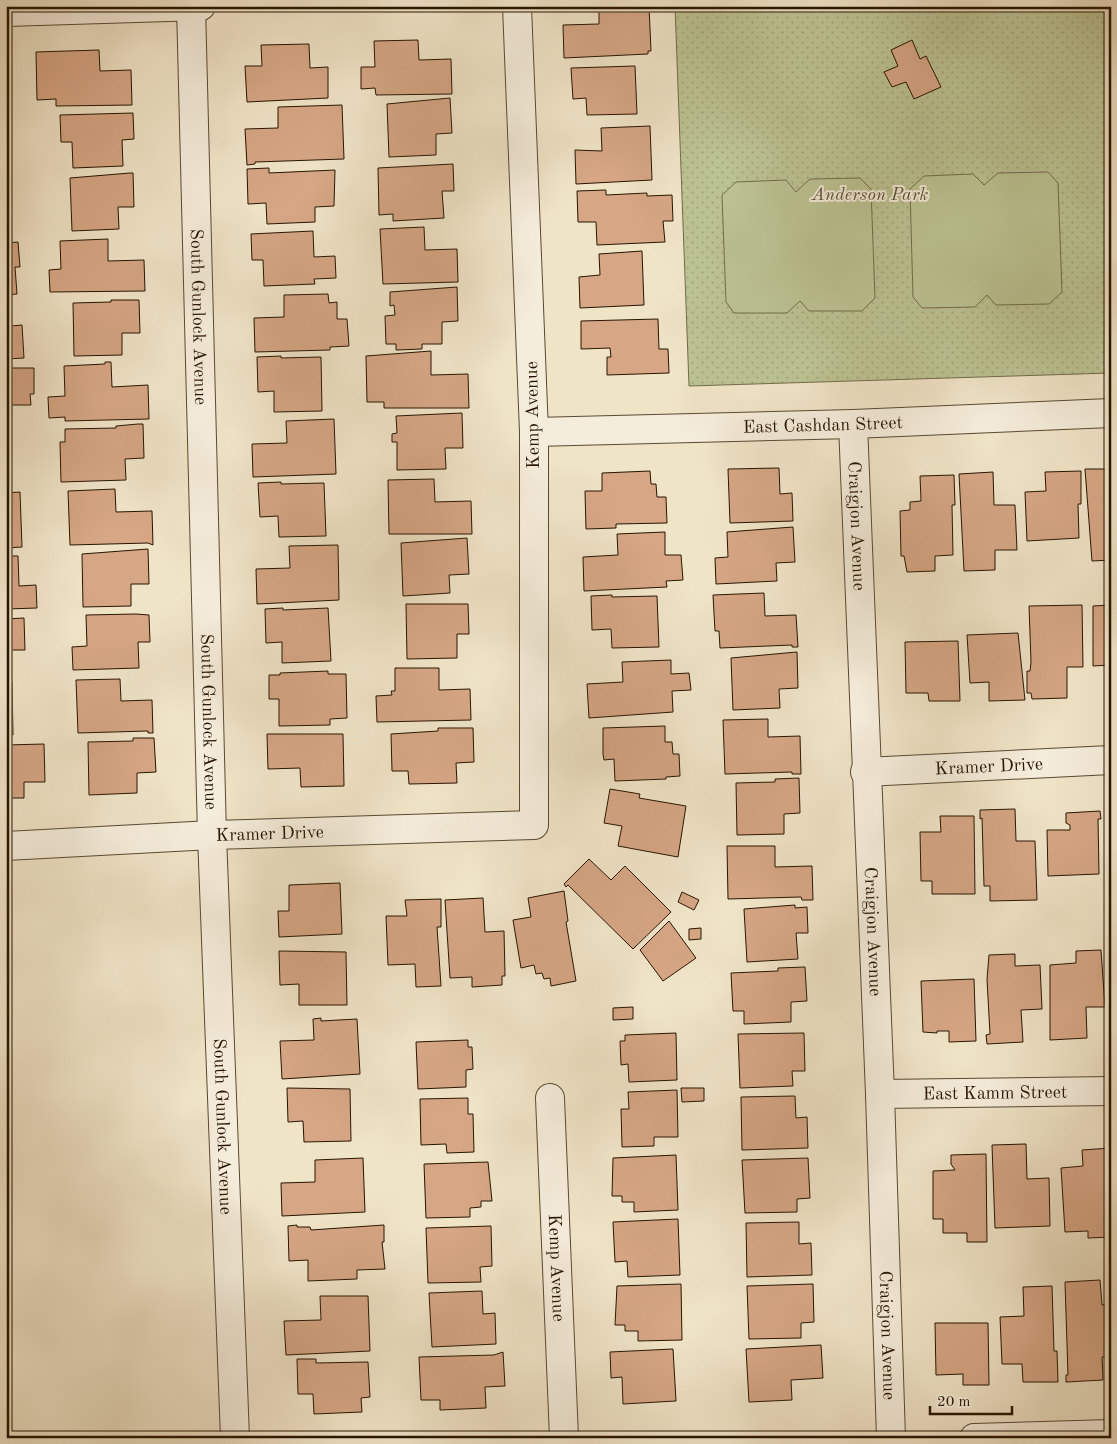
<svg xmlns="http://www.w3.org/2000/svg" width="1117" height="1444" font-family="'Old Standard TT',serif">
<defs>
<pattern id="grass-dots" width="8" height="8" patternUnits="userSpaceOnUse" patternTransform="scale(1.25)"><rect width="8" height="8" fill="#bcc393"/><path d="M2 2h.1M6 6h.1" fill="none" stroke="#a2a77d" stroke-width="1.8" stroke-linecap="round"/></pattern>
</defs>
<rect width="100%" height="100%" fill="#f0e4c7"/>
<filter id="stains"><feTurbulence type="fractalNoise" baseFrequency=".004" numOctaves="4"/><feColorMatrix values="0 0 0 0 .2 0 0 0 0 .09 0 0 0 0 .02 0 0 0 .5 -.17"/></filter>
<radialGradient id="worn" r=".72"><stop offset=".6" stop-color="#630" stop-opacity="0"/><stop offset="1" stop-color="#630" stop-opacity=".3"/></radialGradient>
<polygon fill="url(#grass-dots)" stroke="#726c4a" points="675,6 1111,6 1111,373 689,386"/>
<g fill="#bcc393" stroke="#726c4a">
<polygon points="1048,172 1058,183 1062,292 1049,304 996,305 987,295 975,307 922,308 913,297 910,189 924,176 973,174 984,185 998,173"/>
<polygon points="860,178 871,189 875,298 862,311 809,311 800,301 787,313 734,313 726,302 722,195 736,182 786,180 796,192 810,179"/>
</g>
<g fill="#d6a685" stroke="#271501">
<polygon points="599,6 649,6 651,51 648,51 648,54 564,58 563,25 599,24"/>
<polygon points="418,40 419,60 451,59 452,94 376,95 375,88 361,89 361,67 375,67 374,41"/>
<polygon points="912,40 920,59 926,56 941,87 914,99 906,82 892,87 884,72 898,66 891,50"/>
<polygon points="309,44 310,68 328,67 328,98 247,102 245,66 262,66 261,45"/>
<polygon points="99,50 100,71 131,70 132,105 56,106 56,99 37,100 36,52"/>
<polygon points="635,66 637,114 587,115 586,98 573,99 571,68"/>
<polygon points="450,98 452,133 436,134 436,155 389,157 387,104"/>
<polygon points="342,105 344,159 255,162 255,164 247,165 245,129 278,128 278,107"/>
<polygon points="133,113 134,139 122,140 123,166 73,168 72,142 61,142 60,115"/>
<polygon points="650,126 652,180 576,184 575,150 602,151 601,128"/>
<polygon points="453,164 454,191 442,191 444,218 393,221 393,214 379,215 378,168"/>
<polygon points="269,168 269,173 335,170 334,206 315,207 315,222 267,224 266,203 248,204 247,169"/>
<polygon points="130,173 133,173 134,207 118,207 119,229 72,231 70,178"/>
<polygon points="606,190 606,195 647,193 647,196 672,195 673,221 663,221 665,242 597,245 596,222 578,222 577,191"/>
<polygon points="424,227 425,250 457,249 458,282 383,284 380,229"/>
<polygon points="313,231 314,257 335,256 336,278 314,279 315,284 264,286 263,260 252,260 251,234"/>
<polygon points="108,239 108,261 144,260 145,291 50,292 49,270 61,269 60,241"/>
<polygon points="18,242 20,267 15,267 17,294 6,295 6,243"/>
<polygon points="642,251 644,305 580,308 579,277 600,275 599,254"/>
<polygon points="457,287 458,321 442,322 442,344 422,344 422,349 396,350 396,344 386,344 385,316 395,315 394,305 390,306 390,292"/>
<polygon points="328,294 329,303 337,302 337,319 347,319 349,346 330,347 330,350 255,352 254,318 284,317 284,295"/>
<polygon points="111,300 139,300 140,333 122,333 122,355 74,356 73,303 111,302"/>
<polygon points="6,306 10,306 11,326 22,325 24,358 6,359"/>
<polygon points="658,319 659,349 668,349 669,373 607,375 607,357 611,357 610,348 581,349 581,321"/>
<polygon points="431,351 431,375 468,374 469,408 384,408 384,402 367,402 366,356"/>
<polygon points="281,356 281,358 321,357 322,411 274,412 274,391 258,392 257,357"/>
<polygon points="105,362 111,362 112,387 148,385 149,419 65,421 65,417 49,418 48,397 65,396 64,366 105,364"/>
<polygon points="6,368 34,368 34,394 30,394 31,405 6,405"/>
<polygon points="462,413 463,448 445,448 446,469 397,470 397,442 392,442 392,434 397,433 396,416"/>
<polygon points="334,419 336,474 253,477 252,444 287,443 286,421"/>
<polygon points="138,424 143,424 144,458 125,459 126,480 61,482 60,442 65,442 65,429 116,428 116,426"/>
<polygon points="779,468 780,494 792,493 793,521 730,523 728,469"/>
<polygon points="1085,469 1111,469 1111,560 1092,561"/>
<polygon points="650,471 651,484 656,484 657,497 666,497 667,523 616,524 616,528 586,529 585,491 602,491 602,473"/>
<polygon points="1081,471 1081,504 1078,504 1079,538 1027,541 1025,492 1046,491 1045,472"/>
<polygon points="993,472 994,505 1015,505 1017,550 995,550 995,570 964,571 959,474"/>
<polygon points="954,475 955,505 952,505 953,555 935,556 935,571 907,572 904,556 901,556 900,511 910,510 910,502 921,501 920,476"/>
<polygon points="434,479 435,502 471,501 472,534 389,534 388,480"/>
<polygon points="281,482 281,484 324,483 326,536 279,537 278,516 260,517 258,483"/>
<polygon points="115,489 116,512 152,511 153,545 148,543 70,545 68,491"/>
<polygon points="20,492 22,547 6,548 6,493"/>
<polygon points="793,527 795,562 776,563 777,581 716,584 715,558 728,557 727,532"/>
<polygon points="665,532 665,555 681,555 683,580 666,581 667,587 584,591 583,557 618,555 617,534"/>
<polygon points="467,538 469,574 449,575 450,593 403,596 401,543"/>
<polygon points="338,545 339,600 257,604 256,569 290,568 289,546"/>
<polygon points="148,549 149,584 131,584 131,606 83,607 82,554"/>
<polygon points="6,556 18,556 19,586 36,585 37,608 6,609"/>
<polygon points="764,593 765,616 796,615 798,647 792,647 792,645 720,648 719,631 715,631 713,595"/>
<polygon points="612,595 612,597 657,596 659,647 612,648 611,629 592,630 591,596"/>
<polygon points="406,604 468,604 469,634 457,634 457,658 407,659"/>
<polygon points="1082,605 1083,667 1067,667 1067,698 1032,699 1031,693 1027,693 1027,671 1030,671 1031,662 1029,606"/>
<polygon points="1111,605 1111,665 1093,666 1093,606"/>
<polygon points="283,608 283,610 328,608 331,661 282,663 282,642 266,643 265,609"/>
<polygon points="136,614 149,615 150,642 138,642 139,668 73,670 72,647 87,646 86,615"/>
<polygon points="24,618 25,650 6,650 6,619"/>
<polygon points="1018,633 1025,700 989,701 989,682 970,683 967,635"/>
<polygon points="958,641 960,701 929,701 928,693 906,693 905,642"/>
<polygon points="797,652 798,688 779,689 780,708 733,710 731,658"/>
<polygon points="671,660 671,674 689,673 691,690 672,691 673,712 589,718 587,684 623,682 622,662"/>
<polygon points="395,668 439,668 439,690 470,689 471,720 377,722 376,696 392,695 391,691 395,691"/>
<polygon points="328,671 328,674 346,674 347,718 330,719 330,725 279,726 279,699 269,699 269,675 280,675 280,673"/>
<polygon points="120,679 121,701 152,700 153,733 148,733 148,731 78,733 76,680"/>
<polygon points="6,682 12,682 13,735 6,735"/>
<polygon points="768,719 768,737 800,736 801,774 792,774 792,772 725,774 723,720"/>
<polygon points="665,726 665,742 672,742 673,754 679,754 680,776 666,777 666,779 615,781 614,759 604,760 603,754 603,728"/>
<polygon points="438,728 473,728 474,762 456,763 457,783 409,784 408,771 392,771 391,734 438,731"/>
<polygon points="267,734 343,734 344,786 301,787 300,768 268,769"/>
<polygon points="133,738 154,738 156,772 137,773 137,793 89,795 88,742 133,741"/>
<polygon points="44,744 45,782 24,782 24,798 6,798 6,745"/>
<polygon points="799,778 800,813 784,814 784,834 737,835 736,783 775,782 775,779"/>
<polygon points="610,789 640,794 639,798 686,806 678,857 618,846 622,826 604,823"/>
<polygon points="1107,801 1111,801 1110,901"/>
<polygon points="1015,809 1016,841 1035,841 1037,900 990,901 990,886 984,886 982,818 980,819 980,810"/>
<polygon points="1100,811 1101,819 1098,819 1099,874 1048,876 1047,830 1070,830 1070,825 1066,823 1066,813"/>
<polygon points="940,816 974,816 975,894 932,894 932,881 921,881 920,832 941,832"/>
<polygon points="727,846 775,846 775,867 812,866 813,900 802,900 801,897 728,899"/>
<polygon points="589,859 611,880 625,866 671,912 633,949 568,885 566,887 564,884"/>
<polygon points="340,883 342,934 279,937 278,911 289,911 289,885"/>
<polygon points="564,891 568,921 566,922 576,981 551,986 550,978 544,979 542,973 536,974 534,965 521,968 513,920 531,917 528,898"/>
<polygon points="682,892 699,900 694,910 678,902"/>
<polygon points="483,898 485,932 504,931 505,976 502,976 502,985 472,987 472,977 450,978 445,900"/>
<polygon points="441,899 441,927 437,927 441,986 416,987 415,964 388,965 386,916 407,916 405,900"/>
<polygon points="795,905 795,908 807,907 808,933 796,933 798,959 747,962 744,909"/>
<polygon points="669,921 696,958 663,981 640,950"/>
<polygon points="701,928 701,939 689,940 689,929"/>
<polygon points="1101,950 1105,1007 1086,1007 1087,1038 1050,1040 1050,965 1076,963 1076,951"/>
<polygon points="279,951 346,952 347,1005 299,1005 299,984 280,985"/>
<polygon points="1015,954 1015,966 1040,965 1042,1009 1021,1010 1023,1042 987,1044 986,1035 990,1034 987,979 989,955"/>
<polygon points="805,967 807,1001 791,1002 791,1022 744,1024 744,1011 733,1011 731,973 778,971 778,968"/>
<polygon points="974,979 976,1041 949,1042 949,1031 937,1031 937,1033 923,1032 921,981"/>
<polygon points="633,1007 633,1019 613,1020 613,1008"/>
<polygon points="321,1018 321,1021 357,1019 360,1074 282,1079 280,1041 314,1040 313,1019"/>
<polygon points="676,1033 677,1080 629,1082 628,1064 621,1065 620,1041 625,1041 625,1035"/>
<polygon points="804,1033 805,1071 792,1071 793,1086 740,1088 738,1034"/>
<polygon points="468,1040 468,1047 472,1047 473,1069 466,1070 466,1087 418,1089 416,1042"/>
<polygon points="287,1088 350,1089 351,1141 304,1142 303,1121 288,1122"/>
<polygon points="681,1088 704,1088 704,1101 682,1102"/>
<polygon points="677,1090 678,1137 654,1137 654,1146 622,1147 621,1109 629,1109 628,1092"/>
<polygon points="795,1096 796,1118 807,1117 808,1148 742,1150 741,1097"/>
<polygon points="468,1098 468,1114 473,1114 474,1152 447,1153 446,1144 421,1145 420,1099"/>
<polygon points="1026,1144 1027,1179 1049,1178 1050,1226 995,1228 992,1145"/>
<polygon points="1111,1148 1111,1237 1088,1238 1088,1231 1065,1232 1061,1168 1083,1166 1082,1150"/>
<polygon points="986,1154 987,1242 967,1242 967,1233 943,1233 943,1219 933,1219 933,1171 955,1170 951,1164 951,1155"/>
<polygon points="676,1155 678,1210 634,1212 634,1202 622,1202 622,1196 612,1196 613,1158"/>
<polygon points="363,1158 365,1212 282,1216 281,1183 315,1182 315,1160"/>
<polygon points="808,1158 810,1198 797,1199 797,1212 745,1213 742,1160"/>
<polygon points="488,1162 492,1201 481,1201 481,1207 470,1208 470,1217 426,1218 424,1164"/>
<polygon points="678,1219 680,1275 628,1277 627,1261 615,1262 613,1222"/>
<polygon points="799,1222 799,1244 811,1243 812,1275 747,1277 746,1223"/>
<polygon points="297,1225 297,1227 310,1227 311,1230 384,1225 384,1242 382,1242 385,1269 357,1270 357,1279 308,1281 308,1260 289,1261 288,1226"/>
<polygon points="491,1226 492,1266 480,1267 481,1282 428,1283 426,1228"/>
<polygon points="1100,1280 1102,1305 1111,1304 1111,1357 1102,1357 1103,1380 1066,1382 1066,1375 1068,1375 1065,1282"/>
<polygon points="681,1284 682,1340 638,1341 638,1331 625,1331 625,1325 615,1325 617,1286"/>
<polygon points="813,1284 814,1322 801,1323 801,1338 749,1339 747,1286"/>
<polygon points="1052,1286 1054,1351 1057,1351 1058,1382 1023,1382 1022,1364 1002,1364 1000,1317 1024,1316 1023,1287"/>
<polygon points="482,1291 483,1314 495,1313 496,1344 432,1347 429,1293"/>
<polygon points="320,1296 368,1296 370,1351 286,1355 284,1321 321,1320"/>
<polygon points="935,1323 988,1323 989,1385 963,1385 963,1374 936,1375"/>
<polygon points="821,1345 823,1378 791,1380 792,1400 749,1402 746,1349"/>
<polygon points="673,1349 676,1401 623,1404 622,1377 611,1378 610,1352"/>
<polygon points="503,1352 505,1386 485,1387 486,1408 440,1410 440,1400 421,1400 419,1357 494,1355"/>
<polygon points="297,1359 316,1359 316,1363 368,1362 370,1397 361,1398 362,1412 314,1414 313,1394 298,1394"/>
</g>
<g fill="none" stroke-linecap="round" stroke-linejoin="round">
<g stroke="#594932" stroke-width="30">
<g id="street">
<path id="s1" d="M191 6 212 835 235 1438"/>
<polyline points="6,12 201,6"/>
<path id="s2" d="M853 424 880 1094 891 1438"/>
<path id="s3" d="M534 432 853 424 1111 413"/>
<path id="s4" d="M865 772 1111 760"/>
<path id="s5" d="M6 846 212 835 534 825V432L517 6"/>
<path id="s6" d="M880 1094 1111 1091"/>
<path id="s7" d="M550 1098 564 1438"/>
<polyline points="974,1438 1111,1434"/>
</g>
</g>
<use href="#street" stroke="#f5eddb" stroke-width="28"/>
</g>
<g text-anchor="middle" stroke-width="4" stroke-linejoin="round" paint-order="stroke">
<g font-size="18" font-style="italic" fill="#5b5234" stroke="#f5eddb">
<text x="870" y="200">Anderson Park</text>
</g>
<g font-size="18" fill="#271501" stroke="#f5eddb">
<text dy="6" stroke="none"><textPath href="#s1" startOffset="311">South Gunlock Avenue</textPath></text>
<text transform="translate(532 415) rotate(-91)" y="6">Kemp Avenue</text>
<text dy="6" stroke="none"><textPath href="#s3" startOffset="289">East Cashdan Street</textPath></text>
<text dy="6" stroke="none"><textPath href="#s2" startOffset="102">Craigjon Avenue</textPath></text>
<text dy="6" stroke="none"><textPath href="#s1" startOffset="716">South Gunlock Avenue</textPath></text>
<text dy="6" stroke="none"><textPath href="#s4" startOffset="124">Kramer Drive</textPath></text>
<text dy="6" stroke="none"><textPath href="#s5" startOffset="264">Kramer Drive</textPath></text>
<text dy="6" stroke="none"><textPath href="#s2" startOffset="508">Craigjon Avenue</textPath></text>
<text dy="6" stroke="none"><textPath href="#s6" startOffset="115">East Kamm Street</textPath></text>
<text dy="6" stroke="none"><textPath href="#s1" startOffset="1121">South Gunlock Avenue</textPath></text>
<text dy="6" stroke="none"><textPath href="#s7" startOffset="170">Kemp Avenue</textPath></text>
<text dy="6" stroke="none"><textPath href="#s2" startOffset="912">Craigjon Avenue</textPath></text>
</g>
</g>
<rect width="1117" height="1444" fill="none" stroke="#f0e4c7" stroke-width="25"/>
<rect x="8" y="8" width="1102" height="1429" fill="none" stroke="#271501" stroke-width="2.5"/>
<rect x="12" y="12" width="1092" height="1419" fill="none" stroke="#271501"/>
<path d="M930 1406v8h82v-8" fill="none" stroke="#271501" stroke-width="2.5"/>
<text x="937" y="1406" font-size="15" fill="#271501" stroke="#f5eddb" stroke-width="4" paint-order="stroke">20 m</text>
<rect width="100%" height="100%" filter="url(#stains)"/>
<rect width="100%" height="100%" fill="url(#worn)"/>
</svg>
